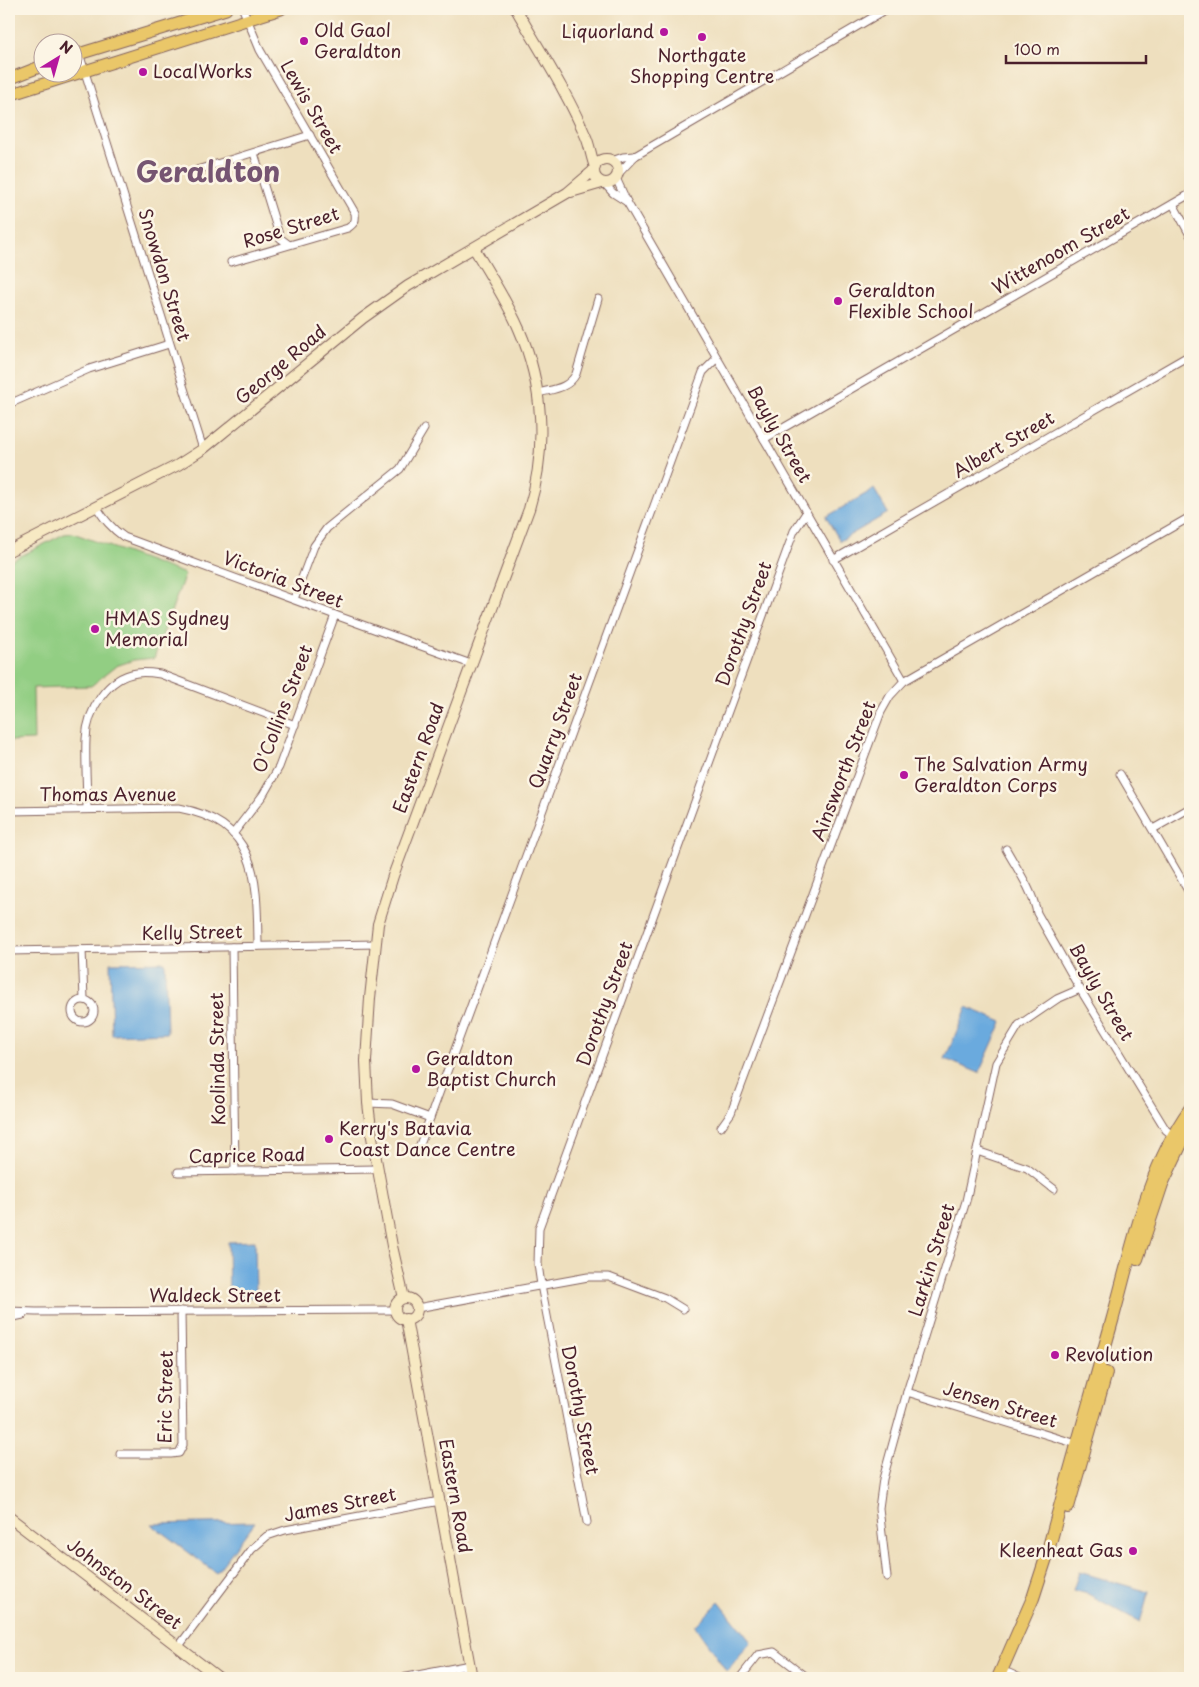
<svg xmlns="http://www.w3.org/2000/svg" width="1199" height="1687" font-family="'Playpen Sans',sans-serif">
<rect width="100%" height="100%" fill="#fcf5e5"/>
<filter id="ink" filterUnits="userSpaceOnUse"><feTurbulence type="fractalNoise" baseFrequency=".02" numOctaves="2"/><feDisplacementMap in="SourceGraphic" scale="10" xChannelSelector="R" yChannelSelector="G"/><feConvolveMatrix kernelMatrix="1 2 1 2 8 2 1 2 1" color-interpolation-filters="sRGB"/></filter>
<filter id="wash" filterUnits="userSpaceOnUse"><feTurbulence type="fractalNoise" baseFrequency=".0096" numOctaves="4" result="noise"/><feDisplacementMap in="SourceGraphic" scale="20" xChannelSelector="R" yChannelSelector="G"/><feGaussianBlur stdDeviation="1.12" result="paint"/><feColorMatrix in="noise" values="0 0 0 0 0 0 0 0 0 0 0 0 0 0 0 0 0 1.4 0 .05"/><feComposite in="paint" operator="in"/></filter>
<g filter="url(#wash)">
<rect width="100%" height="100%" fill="#eedfbe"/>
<polygon fill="#92ce83" stroke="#6e7657" points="73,533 185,574 154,658 134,660 116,666 91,686 33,688 34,740 9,741 9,562 64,534"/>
<g fill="#6baade" stroke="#5a6484">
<polygon points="874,489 888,513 840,541 826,517"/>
<polygon points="165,962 167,1033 112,1035 110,963"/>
<polygon points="967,1007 1002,1022 979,1073 945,1059"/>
<polygon points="255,1241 256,1297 229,1298 228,1242"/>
<polygon points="255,1522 216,1573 151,1524"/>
<polygon points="1079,1572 1149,1592 1140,1622 1088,1594 1073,1590"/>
<polygon points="719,1602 751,1642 727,1672 695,1626"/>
</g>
</g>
<g filter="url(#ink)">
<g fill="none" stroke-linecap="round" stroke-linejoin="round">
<g stroke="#83625e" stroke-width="9">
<g id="street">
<polyline points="79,53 203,449"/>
<polyline points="254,153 280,238 288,244"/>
<polyline points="612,161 623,157 635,156"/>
<polyline points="197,170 310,135"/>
<polyline points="618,174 635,156 887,9"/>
<polyline points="616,178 627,202 904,681"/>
<polyline points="604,183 613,193 627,202"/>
<polyline points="1173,204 1190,235"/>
<path d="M231 262 348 228C355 223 356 221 355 213L260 50 243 9"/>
<path d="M538 393C553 389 568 389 576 374L598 299"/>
<polyline points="9,404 89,369 169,344"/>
<polyline points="764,439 1190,194"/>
<path d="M96 506C104 519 111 528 124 537L335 615 471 664"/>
<polyline points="833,560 1190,355"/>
<polyline points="294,599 314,546 327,528 400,469 424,429"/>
<polyline points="1120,774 1190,894"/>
<path d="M87 809C87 786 85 762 86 739 87 711 107 677 137 673 144 672 153 673 160 674L295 725"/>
<path d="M9 811 179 808C259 823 257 879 258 946"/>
<polyline points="1153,829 1190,808"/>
<polyline points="233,834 263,795 279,767 335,615"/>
<path d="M1006 849C1017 869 1032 889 1037 913L1080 989 1166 1130 1175 1137"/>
<polyline points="232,947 235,1171"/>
<polyline points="82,950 84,999"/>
<polyline points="9,951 376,944"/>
<circle cx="83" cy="1011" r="11"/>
<polyline points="368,1103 392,1104 430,1118 703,372 717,358"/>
<polyline points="721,1127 731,1113 881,712 890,696 904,681 1190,517"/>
<polyline points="418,1150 430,1118"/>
<polyline points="977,1151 1027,1168 1054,1189"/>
<polyline points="178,1172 377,1169"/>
<polyline points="417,1308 588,1277 609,1277 665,1298 683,1309"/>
<polyline points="9,1311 36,1312 395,1310"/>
<polyline points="9,1318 23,1315"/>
<polyline points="907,1392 1080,1445"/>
<polyline points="120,1454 171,1454 179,1453 183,1445 181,1311"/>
<polyline points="587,1522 541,1285 538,1264 539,1228 794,531 806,513"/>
<polyline points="887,1577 879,1508 883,1479 907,1392 966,1201 996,1063 1019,1025 1057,999 1080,989"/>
<polyline points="179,1646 252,1549 267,1536 285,1530 440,1501"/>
<polyline points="1009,1673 1020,1678"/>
<polyline points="402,1678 470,1665"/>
<polyline points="740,1678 758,1655 774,1652 808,1678"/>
</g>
</g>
<g stroke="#83625e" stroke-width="12">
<g id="secondary">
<path d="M516 9C540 51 567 92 586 137 590 146 591 157 595 167"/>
<circle cx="606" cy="171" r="12"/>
<polyline points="571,192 602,183"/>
<polyline points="9,551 178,465 203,449 363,318 408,286 567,193 594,170"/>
<path d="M404 1298 392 1246 372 1137 368 1103 366 1061 370 998 378 924 393 876 529 509C547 450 544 386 519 329 507 301 489 274 474 248"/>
<circle cx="406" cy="1309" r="11"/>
<polyline points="406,1319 472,1678"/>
<polyline points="9,1517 219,1678"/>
</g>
</g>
<g stroke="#83625e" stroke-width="13">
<g id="primary">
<polyline points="72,56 226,9"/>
<polyline points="9,79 42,66"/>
<polyline points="9,95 281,9"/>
</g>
</g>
<g stroke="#83625e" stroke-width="14">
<g id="highway">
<polyline points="1137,1259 1162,1184 1190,1125"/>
<polyline points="1068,1507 1106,1373"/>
<path d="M998 1678 1033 1598 1046 1558C1067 1479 1090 1400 1112 1321 1132 1250 1146 1171 1190 1109"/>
</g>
</g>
<use href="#street" stroke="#fff" stroke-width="7"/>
<use href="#secondary" stroke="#f7e9c3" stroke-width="10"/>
<use href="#primary" stroke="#eac769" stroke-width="11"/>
<use href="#highway" stroke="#eac769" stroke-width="12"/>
</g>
</g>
<g fill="#b5179e" stroke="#fcf5e5" stroke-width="2">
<circle cx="664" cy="32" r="5"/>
<circle cx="702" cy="37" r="5"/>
<circle cx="304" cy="41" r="5"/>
<circle cx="143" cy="72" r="5"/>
<circle cx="838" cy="301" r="5"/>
<circle cx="95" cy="629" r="5"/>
<circle cx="904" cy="775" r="5"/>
<circle cx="416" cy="1069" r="5"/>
<circle cx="329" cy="1139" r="5"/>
<circle cx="1055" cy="1355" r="5"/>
<circle cx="1133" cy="1551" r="5"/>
</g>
<g text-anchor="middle" stroke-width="5" stroke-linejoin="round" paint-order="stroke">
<g font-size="18" fill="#4a1f2b" stroke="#fcf5e5" text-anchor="start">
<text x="314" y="37">Old Gaol<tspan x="314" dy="21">Geraldton</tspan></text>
<text x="654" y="38" text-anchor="end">Liquorland</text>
<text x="702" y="62" text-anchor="middle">Northgate<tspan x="702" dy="21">Shopping Centre</tspan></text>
<text x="153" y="78">LocalWorks</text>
<text x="848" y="297">Geraldton<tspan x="848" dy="21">Flexible School</tspan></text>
<text x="105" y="625">HMAS Sydney<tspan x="105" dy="21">Memorial</tspan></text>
<text x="914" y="771">The Salvation Army<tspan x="914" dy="21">Geraldton Corps</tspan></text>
<text x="426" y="1065">Geraldton<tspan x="426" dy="21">Baptist Church</tspan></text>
<text x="339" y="1135">Kerry's Batavia<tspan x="339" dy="21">Coast Dance Centre</tspan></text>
<text x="1065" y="1361">Revolution</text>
<text x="1123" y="1557" text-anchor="end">Kleenheat Gas</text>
</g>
<g font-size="18" fill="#4a1f2b" stroke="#fcf5e5">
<text transform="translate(311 107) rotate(60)" y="6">Lewis Street</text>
<text transform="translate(291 228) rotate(-17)" y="6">Rose Street</text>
<text transform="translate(1061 251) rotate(-30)" y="6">Wittenoom Street</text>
<text transform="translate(164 275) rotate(73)" y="6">Snowdon Street</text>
<text transform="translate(281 365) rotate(-40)" y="6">George Road</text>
<text transform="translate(779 434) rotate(60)" y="6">Bayly Street</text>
<text transform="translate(1004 445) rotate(-30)" y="6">Albert Street</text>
<text transform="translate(283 580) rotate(21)" y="6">Victoria Street</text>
<text transform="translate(744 624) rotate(-70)" y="6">Dorothy Street</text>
<text transform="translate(283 709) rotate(-69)" y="6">O'Collins Street</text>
<text transform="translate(556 731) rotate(-70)" y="6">Quarry Street</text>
<text transform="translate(419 758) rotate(-70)" y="6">Eastern Road</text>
<text transform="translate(844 771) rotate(-69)" y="6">Ainsworth Street</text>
<text x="108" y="801">Thomas Avenue</text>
<text transform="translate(192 933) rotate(-1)" y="6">Kelly Street</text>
<text transform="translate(1101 992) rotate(60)" y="6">Bayly Street</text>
<text transform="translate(605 1004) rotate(-70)" y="6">Dorothy Street</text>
<text transform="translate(218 1059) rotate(-91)" y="6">Koolinda Street</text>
<text transform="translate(247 1156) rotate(-1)" y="6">Caprice Road</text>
<text transform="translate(932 1260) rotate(-73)" y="6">Larkin Street</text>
<text x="215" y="1302">Waldeck Street</text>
<text transform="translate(166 1397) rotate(-89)" y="6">Eric Street</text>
<text transform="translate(1000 1405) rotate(17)" y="6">Jensen Street</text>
<text transform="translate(580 1410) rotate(79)" y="6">Dorothy Street</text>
<text transform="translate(455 1496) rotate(80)" y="6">Eastern Road</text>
<text transform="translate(340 1505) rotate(-11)" y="6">James Street</text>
<text transform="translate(124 1584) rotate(37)" y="6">Johnston Street</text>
</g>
<g font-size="28" font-weight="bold" fill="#765572" stroke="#fcf5e5">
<text x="208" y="182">Geraldton</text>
</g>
</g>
<rect width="1199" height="1687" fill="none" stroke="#fcf5e5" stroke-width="30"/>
<g transform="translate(58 58) rotate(37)"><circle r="24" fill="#fcf5e5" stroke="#b59f9b"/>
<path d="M0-4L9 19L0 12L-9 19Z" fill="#b5179e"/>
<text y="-8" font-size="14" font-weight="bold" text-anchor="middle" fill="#4a1f2b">N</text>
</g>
<path d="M1006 55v8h140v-8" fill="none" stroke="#4a1f2b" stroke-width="2.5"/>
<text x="1014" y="55" font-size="15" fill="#4a1f2b" stroke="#fcf5e5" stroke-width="4" paint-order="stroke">100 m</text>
</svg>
